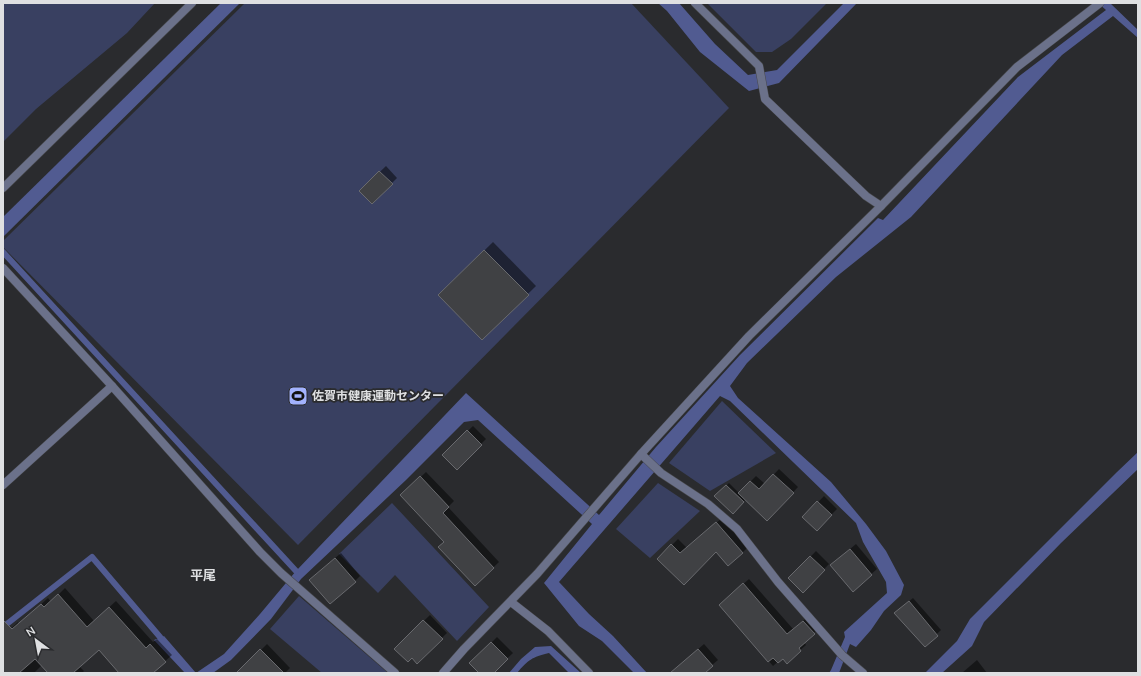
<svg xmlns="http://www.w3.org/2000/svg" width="1141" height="676" font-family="'Nunito Sans','Noto Sans JP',sans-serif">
<rect width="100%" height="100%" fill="#2a2b2e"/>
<g fill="#394061">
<polygon points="3,3 155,3 127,33 36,109 3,142"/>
<polygon points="245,3 631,3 729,108 298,545 3,247 3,241"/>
<polygon points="707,3 827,3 791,39 772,52 756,52"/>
<polygon points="722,401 776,453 710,491 669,463"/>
<polygon points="658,483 700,511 650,558 616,529"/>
<polygon points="392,503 489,607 457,641 395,575 378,593 339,554"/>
<polygon points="299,596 388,673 322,673 270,629"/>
</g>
<g fill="#515b91">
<polygon points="221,3 240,3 3,237 3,217"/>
<polygon points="658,3 679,3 715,44 748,75 777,70 844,3 857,3 779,83 749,91 700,52 667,11"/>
<polygon points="1098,3 1110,3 1138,30 1138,38 1113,16 1062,55 911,217 836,277 747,363 730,386 738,398 831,482 866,524 886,551 904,585 901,595 884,611 871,630 856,647 850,644 839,673 829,673 831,670 845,637 844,632 887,593 886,582 863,542 856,523 730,401 720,396 559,582 589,614 613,636 647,673 634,673 602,641 579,626 544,583 592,524 478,420 464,422 406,480 301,579 271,619 231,660 213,673 185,673 154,640 164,636 196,673 224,654 260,614 296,571 466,393 599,515 656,447 740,355 878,218 883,220 1018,77 1106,10"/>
<polygon points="1138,452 1138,469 1061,543 984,622 972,646 942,673 925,673 957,641 970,619 1117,472"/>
<path d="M551 646 581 673H569L549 653C532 657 528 660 517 673H509L521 659 535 647Z"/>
</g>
<g fill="#0007">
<polygon points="386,166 397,178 372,203 360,191"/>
<polygon points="493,242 536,286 482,339 439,295"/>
<polygon points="473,426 486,439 457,468 443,455"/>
<polygon points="779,469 798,487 767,520 746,499 733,512 716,496 729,483 739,493 756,476 765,484"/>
<polygon points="426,472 454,501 448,507 499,562 475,585 407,490"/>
<polygon points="824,496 837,509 817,529 804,517"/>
<polygon points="722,518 748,547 742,553 716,550 658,559 678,539 687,548"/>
<polygon points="856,544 877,569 853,590 837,560"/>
<polygon points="816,551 829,564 803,591 790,578"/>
<polygon points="341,553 360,576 355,581 316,574"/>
<polygon points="749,579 793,629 809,616 819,628 804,642 806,645 787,662 783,657 773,666 720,605"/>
<polygon points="65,588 94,621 116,601 153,642 157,639 172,655 152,673 119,673 99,648 79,666 84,671 82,673 50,673 42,665 34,673 3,673 3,636 18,622 19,624 48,598 51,602"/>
<polygon points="913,598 941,630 925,645 900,609"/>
<polygon points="430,615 447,633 417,662 412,657 395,649"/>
<polygon points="497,637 513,653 492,673 480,673 471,663"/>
<polygon points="267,644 290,668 285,673 240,673 239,672"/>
<polygon points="704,644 718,660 712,665 704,673 671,673"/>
<polygon points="977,660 987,673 962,673"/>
</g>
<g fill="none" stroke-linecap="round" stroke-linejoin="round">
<g stroke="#515b91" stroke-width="6">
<polyline points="3,252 296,571"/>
<polyline points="3,627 92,557 160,637"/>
</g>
</g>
<g fill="#404144" stroke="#696a6e">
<polygon points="379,171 393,184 372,204 359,191"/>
<polygon points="484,250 529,295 482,340 438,295"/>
<polygon points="467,430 482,445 457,470 442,455"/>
<polygon points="773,474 794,493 767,521 738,493 750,481 759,489"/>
<polygon points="420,476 449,507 443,513 494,568 475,586 438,547 444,542 400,495"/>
<polygon points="726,485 744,502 733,514 714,496"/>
<polygon points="817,501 832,515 817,531 802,517"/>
<polygon points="716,522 743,553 728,566 716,552 684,585 657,559 671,544 680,553"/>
<polygon points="850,549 872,575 853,592 830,565"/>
<polygon points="810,556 825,570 803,593 788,578"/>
<polygon points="335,558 356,582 330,604 309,580"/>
<polygon points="743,583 787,634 803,621 815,634 799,648 801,651 787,664 783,659 778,663 773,658 768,662 719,605"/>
<polygon points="58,594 87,627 109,607 146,648 150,644 166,662 153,673 119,673 99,650 73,673 48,673 35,659 19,673 3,673 3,620 12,629 41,604 44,607"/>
<polygon points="909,601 938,636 925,647 894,613"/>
<polygon points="423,620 443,639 417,664 412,658 408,662 394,649"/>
<polygon points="491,642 508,659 494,673 479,673 469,663"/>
<polygon points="260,649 284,673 236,673"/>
<polygon points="698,649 713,666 705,673 670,673"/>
</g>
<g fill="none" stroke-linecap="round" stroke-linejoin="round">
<g stroke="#47484b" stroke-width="9">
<g id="minor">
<polyline points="695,3 759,66 765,99 866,196 881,206"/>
<polyline points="3,268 112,386 260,552 281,573 395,673"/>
<polyline points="641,454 661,473 708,504 737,529 778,582 842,655 863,673"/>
<polyline points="3,485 112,386"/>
<polyline points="511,602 548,631 589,673"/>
<polyline points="443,673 464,649 537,574 641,454 749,336 881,206 1017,67 1100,3"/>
</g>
</g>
<g stroke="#47484b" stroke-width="9">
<polyline id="tertiary" points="3,188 192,3"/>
</g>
<use href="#minor" stroke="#6b718a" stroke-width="8"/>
<use href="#tertiary" stroke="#6b718a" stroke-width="8"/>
</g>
<defs>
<g id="stadium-square" transform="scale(1)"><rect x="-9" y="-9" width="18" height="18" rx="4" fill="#a2b2fd" stroke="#2a2b2e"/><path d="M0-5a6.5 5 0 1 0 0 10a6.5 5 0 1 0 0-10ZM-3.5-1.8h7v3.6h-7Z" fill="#111"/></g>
</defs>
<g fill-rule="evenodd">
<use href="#stadium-square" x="298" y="396"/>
</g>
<g text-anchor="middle" stroke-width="3.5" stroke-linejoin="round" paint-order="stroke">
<g font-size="12" font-weight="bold" fill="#dfe0e2" stroke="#2a2b2e" text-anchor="start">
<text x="312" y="400">佐賀市健康運動センター</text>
</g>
<g font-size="13" font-weight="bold" fill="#dfe0e2" stroke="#2a2b2e">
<text x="203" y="580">平尾</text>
</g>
</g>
<rect width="1141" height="676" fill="none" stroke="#dfe0e2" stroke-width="8"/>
<g transform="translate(36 640) rotate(328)" stroke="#2a2b2e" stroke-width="3" paint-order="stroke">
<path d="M0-3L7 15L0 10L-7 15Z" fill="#dfe0e2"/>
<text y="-6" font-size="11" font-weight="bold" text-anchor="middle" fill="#dfe0e2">N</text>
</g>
</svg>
